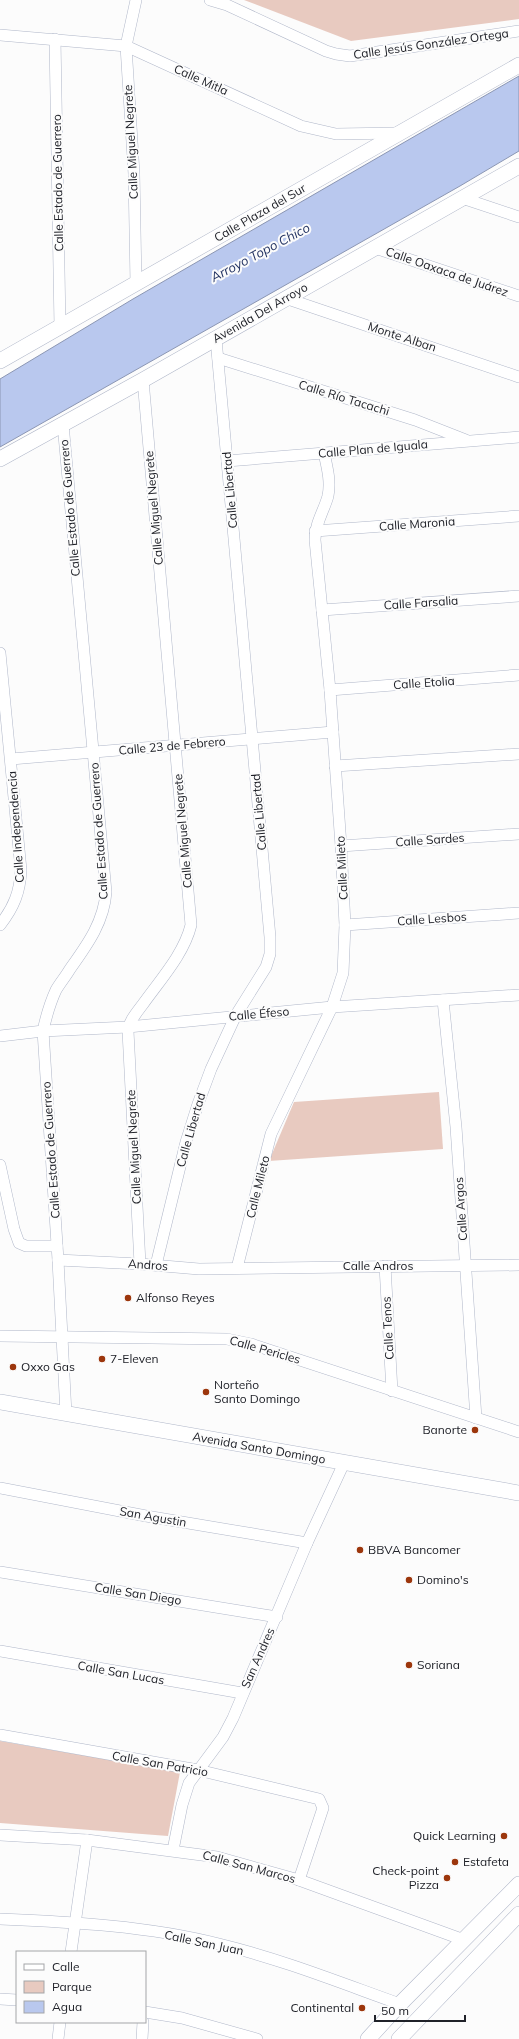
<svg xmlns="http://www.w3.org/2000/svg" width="519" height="2039" font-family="Mulish,sans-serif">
<rect width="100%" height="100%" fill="#fcfcfc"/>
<g fill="#e8cac0">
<polygon points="244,0 519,0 519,19 351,41"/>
<polygon points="439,1092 443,1149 269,1161 294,1102"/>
<polygon points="0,1741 180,1772 168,1836 0,1823"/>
</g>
<polygon fill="#b9c8ee" stroke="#8b96b3" points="519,76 519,151 460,186 0,447 0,379 133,299"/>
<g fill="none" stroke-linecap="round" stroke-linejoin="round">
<g stroke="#b0b7c9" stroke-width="12">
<g id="street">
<polyline points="210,0 227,5 326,51 336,54 350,56 519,31"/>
<polyline points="0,35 126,46 301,126 336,134 399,133"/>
<polyline points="55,39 60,327"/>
<polyline points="462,198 519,217"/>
<polyline points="375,248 519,296"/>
<polyline points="136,284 134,174 126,46 136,0"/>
<polyline points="285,298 519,377"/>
<polyline points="218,358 415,420 466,440"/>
<path d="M63 424 106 892C104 922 87 945 70 969 66 976 60 983 56 990 50 1003 46 1017 43 1031L58 1260 66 1414"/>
<polyline points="227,461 519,437"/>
<polyline points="315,531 519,516"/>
<polyline points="322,610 519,596"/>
<path d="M0 653 21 870C20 892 14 907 0 925"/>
<polyline points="330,690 519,675"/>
<polyline points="11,759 333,732"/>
<polyline points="335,766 519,754"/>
<polyline points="341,846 519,834"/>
<polyline points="345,925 519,913"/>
<polyline points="443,1000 456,1127 476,1418"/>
<polyline points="0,1036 43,1031 128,1027 332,1007 519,995"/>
<polyline points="0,1165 14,1229 19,1243 26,1246 57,1246"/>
<polyline points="58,1260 140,1264 199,1269 519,1265"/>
<path d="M140 1264 128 1031C129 1021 137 1012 143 1004 160 980 184 954 191 925L143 380"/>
<polyline points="156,1265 186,1142 198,1104 211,1069 236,1015 266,967 270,954 270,937 216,339"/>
<polyline points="385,1266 392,1391"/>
<path d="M237 1268 271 1134 332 1007 343 973 345 925 341 846 330 690 315 540C315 523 324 511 328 496 331 481 327 467 324 453"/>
<polyline points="0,1336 227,1339 251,1344 519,1432"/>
<polyline points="0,1488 146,1516 307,1543"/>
<polyline points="0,1572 277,1617"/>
<polyline points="0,1651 242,1693"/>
<polyline points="0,1735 198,1770 319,1799 323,1808 299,1880"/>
<polyline points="0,1835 87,1840 217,1857 299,1880 464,1940"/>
<polyline points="173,1850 182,1805 189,1783 223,1737 233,1718 307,1543 344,1463"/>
<path d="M0 1919C72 1922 149 1926 219 1944 281 1959 341 1983 400 2004"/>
<polyline points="71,1952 87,1840"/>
<polyline points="0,1999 17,2000"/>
<polyline points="145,2012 182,2018 257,2039"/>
<polyline points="58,2039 60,2022"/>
<polyline points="142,2039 143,2022"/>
</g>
</g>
<g stroke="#b0b7c9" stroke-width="16">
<g id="secondary">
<polyline points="0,361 519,65"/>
<polyline points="0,459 143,380 519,166"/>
<polyline points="0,1402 519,1493"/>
<polyline points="368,2039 400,2004 519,1884"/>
<polyline points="399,2039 519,1914"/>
</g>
</g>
<use href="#street" stroke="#fff" stroke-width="11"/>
<use href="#secondary" stroke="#fff" stroke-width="15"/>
</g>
<g fill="#9c360c" stroke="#fcfcfc" stroke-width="1.5">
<circle cx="128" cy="1298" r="4"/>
<circle cx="102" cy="1359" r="4"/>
<circle cx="13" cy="1367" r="4"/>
<circle cx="206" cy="1392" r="4"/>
<circle cx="475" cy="1430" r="4"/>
<circle cx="360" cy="1550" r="4"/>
<circle cx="409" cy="1580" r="4"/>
<circle cx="409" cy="1665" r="4"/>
<circle cx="504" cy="1836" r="4"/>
<circle cx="455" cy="1862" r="4"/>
<circle cx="447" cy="1878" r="4"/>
<circle cx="362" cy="2008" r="4"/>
</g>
<g text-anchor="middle" stroke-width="4" stroke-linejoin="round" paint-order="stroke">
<g font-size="12" fill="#202229" stroke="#fcfcfc">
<text transform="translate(431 44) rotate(-8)" y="4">Calle Jesús González Ortega</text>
<text transform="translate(201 80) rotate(24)" y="4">Calle Mitla</text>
<text transform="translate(131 142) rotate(-93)" y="4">Calle Miguel Negrete</text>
<text transform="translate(58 183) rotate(-91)" y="4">Calle Estado de Guerrero</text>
<text transform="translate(260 213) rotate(-30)" y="4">Calle Plaza del Sur</text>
<text transform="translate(447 272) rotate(19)" y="4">Calle Oaxaca de Juárez</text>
<text transform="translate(260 313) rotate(-30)" y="4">Avenida Del Arroyo</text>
<text transform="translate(402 337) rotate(18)" y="4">Monte Alban</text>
<text transform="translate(344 398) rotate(17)" y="4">Calle Río Tacachi</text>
<text transform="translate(373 449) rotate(-5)" y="4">Calle Plan de Iguala</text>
<text transform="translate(230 490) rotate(-95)" y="4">Calle Libertad</text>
<text transform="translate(70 508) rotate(-95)" y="4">Calle Estado de Guerrero</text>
<text transform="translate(154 508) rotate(-95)" y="4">Calle Miguel Negrete</text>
<text transform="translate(417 524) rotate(-4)" y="4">Calle Maronia</text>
<text transform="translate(421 603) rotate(-4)" y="4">Calle Farsalia</text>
<text transform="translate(424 683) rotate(-4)" y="4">Calle Etolia</text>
<text transform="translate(172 746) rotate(-5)" y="4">Calle 23 de Febrero</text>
<text transform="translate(259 812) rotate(-95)" y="4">Calle Libertad</text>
<text transform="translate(16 827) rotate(-94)" y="4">Calle Independencia</text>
<text transform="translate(99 831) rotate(-94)" y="4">Calle Estado de Guerrero</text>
<text transform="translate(183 831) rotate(-95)" y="4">Calle Miguel Negrete</text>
<text transform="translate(430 840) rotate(-4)" y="4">Calle Sardes</text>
<text transform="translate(342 868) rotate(-93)" y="4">Calle Mileto</text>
<text transform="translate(432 919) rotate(-4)" y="4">Calle Lesbos</text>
<text transform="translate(259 1014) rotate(-5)" y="4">Calle Éfeso</text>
<text transform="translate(191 1130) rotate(-74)" y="4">Calle Libertad</text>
<text transform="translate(134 1147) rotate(-93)" y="4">Calle Miguel Negrete</text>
<text transform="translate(51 1150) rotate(-94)" y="4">Calle Estado de Guerrero</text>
<text transform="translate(258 1187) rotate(-76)" y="4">Calle Mileto</text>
<text transform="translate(461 1209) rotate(-94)" y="4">Calle Argos</text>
<text transform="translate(148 1265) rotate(4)" y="4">Andros</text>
<text x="378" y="1270">Calle Andros</text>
<text transform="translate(388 1328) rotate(-93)" y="4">Calle Tenos</text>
<text transform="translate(265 1350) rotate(16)" y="4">Calle Pericles</text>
<text transform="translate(259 1448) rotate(10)" y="4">Avenida Santo Domingo</text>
<text transform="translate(153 1517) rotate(10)" y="4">San Agustin</text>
<text transform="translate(138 1594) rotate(9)" y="4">Calle San Diego</text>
<text transform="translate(258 1658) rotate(-66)" y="4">San Andres</text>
<text transform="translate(121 1673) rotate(10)" y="4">Calle San Lucas</text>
<text transform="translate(160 1764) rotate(10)" y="4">Calle San Patricio</text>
<text transform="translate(249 1867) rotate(15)" y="4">Calle San Marcos</text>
<text transform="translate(204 1943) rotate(12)" y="4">Calle San Juan</text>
</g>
<g font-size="12" fill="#202229" stroke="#fcfcfc" text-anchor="start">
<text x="136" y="1302">Alfonso Reyes</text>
<text x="110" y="1363">7-Eleven</text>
<text x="21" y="1371">Oxxo Gas</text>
<text x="214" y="1389">Norteño<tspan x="214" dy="14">Santo Domingo</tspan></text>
<text x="467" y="1434" text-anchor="end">Banorte</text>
<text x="368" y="1554">BBVA Bancomer</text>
<text x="417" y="1584">Domino's</text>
<text x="417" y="1669">Soriana</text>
<text x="496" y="1840" text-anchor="end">Quick Learning</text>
<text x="463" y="1866">Estafeta</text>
<text x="439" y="1875" text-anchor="end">Check-point<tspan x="439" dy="14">Pizza</tspan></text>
<text x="354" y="2012" text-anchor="end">Continental</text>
</g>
<g font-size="13" font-style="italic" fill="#233362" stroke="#fcfcfc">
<text transform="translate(260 252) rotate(-28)" y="5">Arroyo Topo Chico</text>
</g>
</g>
<rect x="16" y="1951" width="130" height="72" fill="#fcfcfc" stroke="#a4a5a8"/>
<rect x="24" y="1964" width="20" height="6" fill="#ffffff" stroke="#a4a5a8"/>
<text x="52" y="1971" font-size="12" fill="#202229">Calle</text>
<rect x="24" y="1981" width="20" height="12" fill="#e8cac0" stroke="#a4a5a8"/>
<text x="52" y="1991" font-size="12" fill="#202229">Parque</text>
<rect x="24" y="2001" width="20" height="12" fill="#b9c8ee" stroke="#a4a5a8"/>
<text x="52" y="2011" font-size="12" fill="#202229">Agua</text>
<path d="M375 2015v6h90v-6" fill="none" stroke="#202229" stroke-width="2"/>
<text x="381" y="2015" font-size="12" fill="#202229" stroke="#fcfcfc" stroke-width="3" paint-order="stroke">50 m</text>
</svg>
